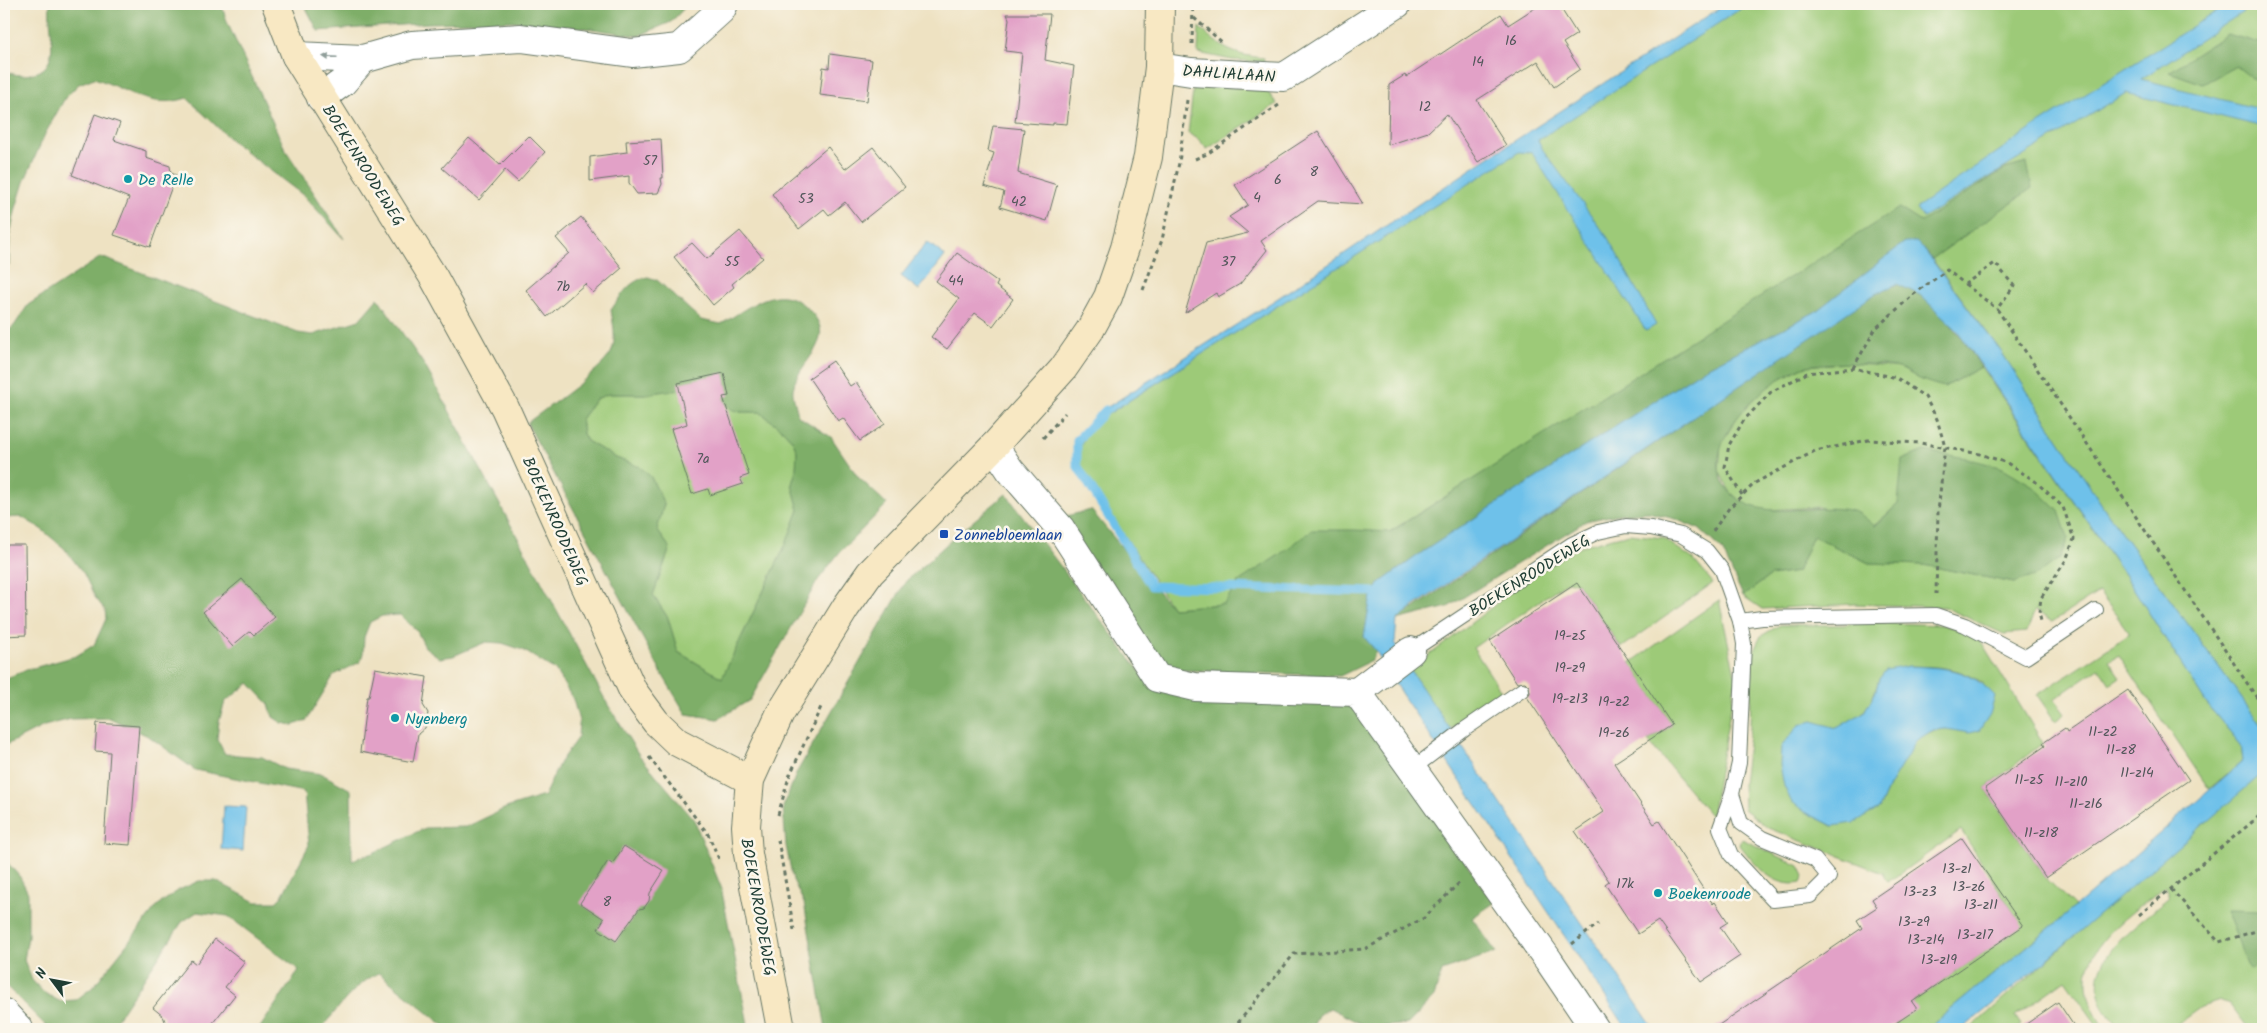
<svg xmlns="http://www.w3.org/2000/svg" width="2267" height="1033" font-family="Kalam,sans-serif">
<rect width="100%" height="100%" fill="#fbf7ec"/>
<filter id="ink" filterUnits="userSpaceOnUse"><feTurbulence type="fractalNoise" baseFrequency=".02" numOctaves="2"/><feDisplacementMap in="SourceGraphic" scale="10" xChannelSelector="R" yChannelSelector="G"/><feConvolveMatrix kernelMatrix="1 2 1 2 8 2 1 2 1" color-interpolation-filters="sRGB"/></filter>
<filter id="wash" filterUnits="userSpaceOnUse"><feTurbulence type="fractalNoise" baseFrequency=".0096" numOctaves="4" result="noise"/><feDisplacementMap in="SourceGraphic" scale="20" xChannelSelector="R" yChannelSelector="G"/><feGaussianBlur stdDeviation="1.12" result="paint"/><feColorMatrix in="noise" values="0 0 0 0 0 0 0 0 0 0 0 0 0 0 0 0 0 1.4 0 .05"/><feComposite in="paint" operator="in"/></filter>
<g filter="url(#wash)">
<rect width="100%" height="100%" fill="#eee2c2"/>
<g fill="#9dca78" stroke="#5e8456" fill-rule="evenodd">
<path d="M1743 4H2263V728L2108 514 2000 350 1932 259 2031 188 2024 164 2005 169 1921 223 1902 211 1389 532 1224 604 1172 608 1080 467C1075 441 1088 433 1105 416Z"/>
<path d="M1199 27C1222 49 1233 55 1264 58L1263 62 1232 60 1198 53Z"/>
<polygon points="1194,83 1267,91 1277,104 1207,149 1198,139 1188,133"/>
<polygon points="1849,363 1900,368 1922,380 1944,387 1981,367 2132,586 2206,703 2241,745 2243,761 2209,789 2119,655 2109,661 2120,677 2110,684 2099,668 2054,699 2065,714 2055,721 2037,695 2130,634 2099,592 2052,622 2035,610 2027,632 2004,634 1944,607 1854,604 1762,609 1743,596 1770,576 1797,572 1813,536 1869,563 1924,565 2014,583 1898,504 1874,526 1819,507 1768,510 1747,506 1731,493 1719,471 1721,444 1738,416 1768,385 1805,366"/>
<polygon points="705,384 740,412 760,412 784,431 793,441 797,451 796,471 792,484 799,510 785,546 722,678 678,652 668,618 653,595 670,548 657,530 664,504 651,478 640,467 616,458 587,441 583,434 581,419 596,399 608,394 649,394 665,391 692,390"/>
<polygon points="1629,534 1663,538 1693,559 1713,583 1621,648 1577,583 1568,581 1473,648 1501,691 1449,730 1410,670 1535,574 1581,546"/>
<polygon points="1719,600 1736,679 1711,816 1648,741 1672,725 1630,663"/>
<path d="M1860 622 1943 625 1964 631 1982 643 2043 743 1985 788 2046 878 2075 907 1927 1029H1892L1912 1002 2022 926 1961 830 1888 882 1883 873 1768 828 1744 809 1743 783 1750 728 1752 654 1761 636 1780 625H1844ZM1909 666C1940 667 1956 666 1983 683L1946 729C1935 730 1926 732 1917 740 1903 752 1887 791 1879 809L1833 826 1805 812 1812 721C1819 723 1831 729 1838 728 1861 724 1874 699 1879 679Z"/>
<path d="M2263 773V1029H2249L2230 1004 2220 1001 2201 1007 2170 1029H2120C2114 1021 2106 1013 2102 1004 2083 956 2141 922 2170 897L2166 886C2117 924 2056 961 2105 1029H2100L2065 980 2015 1016 2021 1025 2016 1029H1970L2151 868Z"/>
<path d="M1742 839 1799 866 1804 876 1801 883C1774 889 1755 865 1740 845Z"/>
</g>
<g fill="#7eae68" stroke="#4e764e" fill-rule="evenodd">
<path d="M50 4H221L228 24 285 149 344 239 304 196 233 142 187 98C149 110 128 89 94 78L79 84 65 98 45 134 24 182 16 208 10 235 9 266 4 255V68L5 71C16 76 24 76 35 73 63 65 47 25 50 4Z"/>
<polygon points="304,4 688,4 671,22 638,36 593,29 512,21 430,23 318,31"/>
<polygon points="2227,34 2263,44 2263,82 2260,84 2236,66 2203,84 2169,72"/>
<polygon points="2027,163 2032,188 1932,259 1922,247 1905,242 1815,312 1704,369 1424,551 1381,582 1371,596 1364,637 1376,651 1371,661 1340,676 1158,669 1017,487 1039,474 1066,516 1091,510 1172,608 1224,604 1238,582 1279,555 1312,530 1355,530 1390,532 1899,208 1921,222 2005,169"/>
<path d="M101 257 298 333 313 335 359 320 378 298 425 366 608 705 639 755 694 820 721 887 749 1029H448L379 973C354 984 338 1009 321 1029H259L299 970 228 916 197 912 182 922 110 1029H49L4 984V859L20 877 28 893V937L24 960 32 980 43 992 59 1001 76 1000 93 987 158 905 179 890 199 881H216L256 902H276L282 896 309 845 304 792 195 770 150 737 110 718 71 719 44 726 4 746V679L26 670 76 656 94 645 106 619 105 610 95 597 84 574 64 548 41 529 22 517 4 518V334L14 326 28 305ZM400 615 417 631 425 647 440 658 453 656 486 642 502 643 523 650 555 670 573 699 579 721 578 737 560 762 544 796 506 808 466 827 425 828 373 853 352 860 351 790 322 774 285 769 262 757 225 754 217 739 219 721 225 702 249 683 269 704 273 717 282 723 293 725 306 721 334 675 360 662 363 654 364 637 370 622 382 616Z"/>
<path d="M648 277 657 280 701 320 721 324C753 306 780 277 812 313 819 321 823 331 819 341 813 358 796 371 793 389 792 397 797 408 798 416L831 437 858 477 887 504 839 553 818 580 750 700 718 719 686 714 662 674 527 423C545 409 601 371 611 353 617 340 613 323 611 310 621 296 629 280 648 277ZM692 390 722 398 731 409 740 412H760L784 431 793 441 797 451 796 471 792 484 799 510 785 546 722 678 678 652 668 618 653 595 670 548 657 530 664 504 651 477 640 467 616 458 587 441 583 434 581 419 596 399 608 394H649L665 391Z"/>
<path d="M1897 284C1934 294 1962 338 1981 367L1944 387C1937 385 1929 383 1922 380 1914 377 1907 370 1899 368 1882 363 1821 361 1804 367 1763 380 1688 451 1732 494 1763 524 1814 501 1853 511 1860 512 1868 521 1875 526L1898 504 1902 460 1924 451 1966 458 2003 468 2033 486 2059 511 2068 538 2060 558 2037 575 2014 583 1924 565 1869 563 1813 536 1797 572 1770 576 1743 596 1722 550 1699 529 1675 519 1648 512 1619 514 1586 521 1448 607 1397 620 1875 293Z"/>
<polygon points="1006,494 1147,681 1337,700 1363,714 1494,903 1472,918 1496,952 1442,971 1434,997 1408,1024 1369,1028 1330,1008 1318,1015 1312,1029 826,1029 804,903 793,880 786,846 783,807 797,772 906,581 960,532"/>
<polygon points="2226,910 2263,911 2263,962 2249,969"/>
</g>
<g fill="#6ec1ea" stroke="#467f8f">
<polygon points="1726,4 1748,4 1538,140 1543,150 1608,238 1656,325 1646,331 1532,153 1519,152 1105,416 1103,410 1278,298 1474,167"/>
<polygon points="2228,4 2236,4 2243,12 2141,79 2263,110 2263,127 2126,93 1923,218 1916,208 2037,125"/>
<polygon points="927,242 945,256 919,290 901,276"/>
<polygon points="1905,242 1916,242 1922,247 2000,350 2108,514 2263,728 2263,773 2042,964 1962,1029 1927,1029 2075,907 2243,761 2241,745 2206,703 2132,586 1957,330 1920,295 1897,284 1875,294 1413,607 1397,620 1395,642 1410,670 1654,1029 1627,1029 1393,681 1376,651 1364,637 1371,596 1381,582 1424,551 1704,369 1815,312"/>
<path d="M1909 666C1945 668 1968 667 1995 696L1990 714 1979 731 1969 733 1946 729 1933 730 1917 740 1889 786 1879 809 1853 823 1833 826 1805 812 1791 801 1784 786 1780 765 1781 747 1799 725 1812 721 1837 728 1864 712 1875 693 1879 679 1886 670Z"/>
<polygon points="224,806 246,807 243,851 221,849"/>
</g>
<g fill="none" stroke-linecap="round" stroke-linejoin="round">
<polyline stroke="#6ec1ea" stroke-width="9" points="1106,410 1077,440 1077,465 1151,586 1374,592"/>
</g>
<g id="blocks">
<g fill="#e2a1c7">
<polygon points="1541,4 1558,4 1577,34 1563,43 1580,69 1554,87 1538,61 1477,100 1506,145 1478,162 1447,114 1428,132 1388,145 1389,85 1405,75 1406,77 1501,14 1508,25"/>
<polygon points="1007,14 1050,14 1045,60 1074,66 1067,124 1053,123 1053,125 1015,122 1022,53 1005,51 1009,19"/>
<polygon points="830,54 872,60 867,101 820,95 823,67 829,68"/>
<polygon points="95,114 120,123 114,140 146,151 146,158 170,166 171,173 176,175 150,247 114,235 129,198 72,175"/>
<polygon points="993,126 1024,129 1018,173 1057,185 1047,221 1000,207 1004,192 984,186 994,153 988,151"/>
<polygon points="1318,131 1363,204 1318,201 1261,241 1267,250 1240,284 1218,297 1216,293 1185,313 1206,243 1248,233 1229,217 1248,205 1235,185"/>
<polygon points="529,136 545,152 518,182 505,170 479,200 442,168 469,138 500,165"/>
<polygon points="661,139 663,178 661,178 662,184 658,193 637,194 629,183 629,176 590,181 590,157 627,152 626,141"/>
<polygon points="828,147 845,169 873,147 905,187 861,222 845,202 829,215 824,209 799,229 772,194"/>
<polygon points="581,217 622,268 593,293 585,284 547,317 526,290 569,253 556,238"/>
<polygon points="740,231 763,258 732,284 734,287 713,305 674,257 692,243 707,259"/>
<polygon points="957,253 998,282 996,286 1013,299 993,326 975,313 947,349 931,337 959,299 936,281"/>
<polygon points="833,361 850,386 856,382 885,424 860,441 843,418 838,421 809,378"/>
<polygon points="724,373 729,396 723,397 749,475 740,478 743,484 710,495 708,489 692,494 671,429 687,424 678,383"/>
<polygon points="4,545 25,545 26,635 4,636"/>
<polygon points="242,579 275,617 254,635 250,631 232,646 203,612"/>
<polygon points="1577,583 1672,725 1614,763 1654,824 1659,821 1713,904 1715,902 1728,922 1720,927 1740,956 1701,982 1658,921 1638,934 1605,884 1609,881 1575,831 1604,812 1527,697 1530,693 1529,686 1525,682 1517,683 1490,641"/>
<polygon points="375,668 427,677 423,705 428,713 425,728 418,734 413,762 360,752 367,697 369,697"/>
<polygon points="2128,690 2189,780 2046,878 1985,788 2045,746 2043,743 2065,728 2067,732"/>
<polygon points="97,723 139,726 130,845 104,843 110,752 95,751"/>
<polygon points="1962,838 2023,926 1912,1002 1917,1009 1887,1029 1713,1029 1862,928 1857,920 1877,907 1872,899"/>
<polygon points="624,846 664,871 650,893 649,901 644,908 639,909 616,941 598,929 604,919 580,903 608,861 612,864"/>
<polygon points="215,939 245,962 225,987 235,995 208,1029 168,1029 163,1016 153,1008 191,960 196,964"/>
<polygon points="2058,1002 2076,1029 2019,1029"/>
</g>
</g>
</g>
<g filter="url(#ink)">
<use href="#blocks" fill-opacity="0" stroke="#677766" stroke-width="1"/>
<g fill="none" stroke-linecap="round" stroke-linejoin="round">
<g stroke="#677766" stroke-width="16">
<g id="lane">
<polyline points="1740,621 1762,618 1936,615 1965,625 2026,657 2096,610"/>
<polyline points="1411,651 1572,544 1598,532 1626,526 1651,528 1681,535 1707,551 1722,570 1740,621 1744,644 1739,763 1732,794 1720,828 1731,855 1773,900 1810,896 1829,877 1815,860 1762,838 1741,823 1732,794"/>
<polyline points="1412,769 1465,729 1522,690"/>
</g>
</g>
<g stroke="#677766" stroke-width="30">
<g id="street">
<polyline points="296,56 363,59 412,45 521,38 632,53 679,48 721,10 724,4"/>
<polyline points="1159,67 1191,72 1284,77 1397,4"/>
<polyline points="321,98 343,82 363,59"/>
<polyline points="994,446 1010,470 1061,529 1157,678 1195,687 1357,692 1549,961 1595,1029"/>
<polyline points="1357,692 1411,651"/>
<polyline points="4,1013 19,1029"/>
</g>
</g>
<g stroke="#677766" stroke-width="30">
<g id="secondary">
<polyline points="276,4 296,56 434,278 505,408 633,691 656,722 677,742 750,780"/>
<polyline points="781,1029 748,854 746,826 750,780 780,714 846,607 870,573 994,446 1063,369 1090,330 1108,297 1125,248 1148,157 1159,67 1160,4"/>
</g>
</g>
<g stroke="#677766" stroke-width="3" stroke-dasharray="4 4" stroke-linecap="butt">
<polyline points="1194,18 1223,43"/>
<polyline points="1192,44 1193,4"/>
<polyline points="1195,159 1207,154 1279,105"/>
<polyline points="1965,284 1997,309"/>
<polyline points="1143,290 1162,240 1179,163 1187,100"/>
<polyline points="1853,368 1876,328 1914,294 1947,270 1965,284 1995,263 2014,286 1997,309 2263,707"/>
<polyline points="1043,438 1065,413"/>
<polyline points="1742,495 1725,467 1729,445 1744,420 1771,392 1807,373 1853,368 1897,378 1925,397 1937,419 1945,447 1938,512 1936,594"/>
<polyline points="1713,531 1729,508 1755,483 1815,451 1868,440 1920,443 1980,454 2007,463 2035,481 2063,507 2074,539 2066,560 2041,598 2039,613 2041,621"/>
<polyline points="649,757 708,834 719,859"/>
<polyline points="778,815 789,777 821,707"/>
<polyline points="778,840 794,930"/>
<polyline points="2171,889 2219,942 2263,929"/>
<polyline points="2139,915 2263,813"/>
<polyline points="1572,944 1598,924"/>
<polyline points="1233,1029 1294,954 1365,949 1424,918 1459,883"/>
</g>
<use href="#lane" stroke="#fff" stroke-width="14"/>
<use href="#street" stroke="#fff" stroke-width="28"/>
<use href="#secondary" stroke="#f8e8c3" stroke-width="28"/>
</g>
<defs><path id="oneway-solid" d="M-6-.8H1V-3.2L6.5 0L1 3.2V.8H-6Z" transform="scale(1.25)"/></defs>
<use fill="#8f9e9a" href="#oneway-solid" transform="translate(330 57) rotate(-177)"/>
</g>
<g fill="#0f9aa8" stroke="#fbf7ec" stroke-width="2">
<circle cx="128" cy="179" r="5"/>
<circle cx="395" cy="718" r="5"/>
<circle cx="1658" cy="893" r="5"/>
</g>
<rect fill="#1a4fb4" stroke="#fbf7ec" stroke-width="2" x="939" y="529" width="10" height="10" rx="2.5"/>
<g text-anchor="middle" stroke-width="5" stroke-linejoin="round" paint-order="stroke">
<g font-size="14" fill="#505659">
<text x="1511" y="45">16</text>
<text x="1478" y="66">14</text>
<text x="1425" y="111">12</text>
<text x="650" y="165">57</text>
<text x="1314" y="176">8</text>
<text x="1278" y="184">6</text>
<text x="1257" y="202">4</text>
<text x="806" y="203">53</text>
<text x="1019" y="206">42</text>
<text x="732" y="266">55</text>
<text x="1228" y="266">37</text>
<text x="956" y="285">44</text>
<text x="563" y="291">7b</text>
<text x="703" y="463">7a</text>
<text x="1570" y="640">19-z5</text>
<text x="1570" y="672">19-z9</text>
<text x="1570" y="703">19-z13</text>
<text x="1614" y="706">19-z2</text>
<text x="2103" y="736">11-z2</text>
<text x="1614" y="737">19-z6</text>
<text x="2121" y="754">11-z8</text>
<text x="2137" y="777">11-z14</text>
<text x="2029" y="784">11-z5</text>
<text x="2071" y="786">11-z10</text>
<text x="2086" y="808">11-z16</text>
<text x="2041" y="837">11-z18</text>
<text x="1957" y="873">13-z1</text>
<text x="1625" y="888">17k</text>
<text x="1969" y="891">13-z6</text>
<text x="1920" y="896">13-z3</text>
<text x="607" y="906">8</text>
<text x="1981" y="909">13-z11</text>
<text x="1914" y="926">13-z9</text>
<text x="1975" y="939">13-z17</text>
<text x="1926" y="944">13-z14</text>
<text x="1939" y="964">13-z19</text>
</g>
<g font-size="16" fill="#1f3d34" stroke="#fbf7ec">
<text transform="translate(1229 73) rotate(4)" y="6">DAHLIALAAN</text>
<text transform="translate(364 165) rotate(58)" y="6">BOEKENROODEWEG</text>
<text transform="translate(556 521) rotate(66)" y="6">BOEKENROODEWEG</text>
<text transform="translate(1529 575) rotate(-32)" y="6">BOEKENROODEWEG</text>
<text transform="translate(759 907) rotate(80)" y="6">BOEKENROODEWEG</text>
</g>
<g font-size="16" fill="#0d838f" stroke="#fbf7ec" text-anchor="start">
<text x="138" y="185">De Relle</text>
<text x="405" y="724">Nyenberg</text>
<text x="1668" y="899">Boekenroode</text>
</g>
<g font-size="16" fill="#164399" stroke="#fbf7ec" text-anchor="start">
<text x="954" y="540">Zonnebloemlaan</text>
</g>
</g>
<rect width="2267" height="1033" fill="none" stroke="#fbf7ec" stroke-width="20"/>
<g transform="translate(52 980) rotate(302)" stroke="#fbf7ec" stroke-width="4" paint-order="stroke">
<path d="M0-4L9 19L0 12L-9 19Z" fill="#1f3d34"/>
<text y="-8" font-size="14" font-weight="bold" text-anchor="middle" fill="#1f3d34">N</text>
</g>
</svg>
